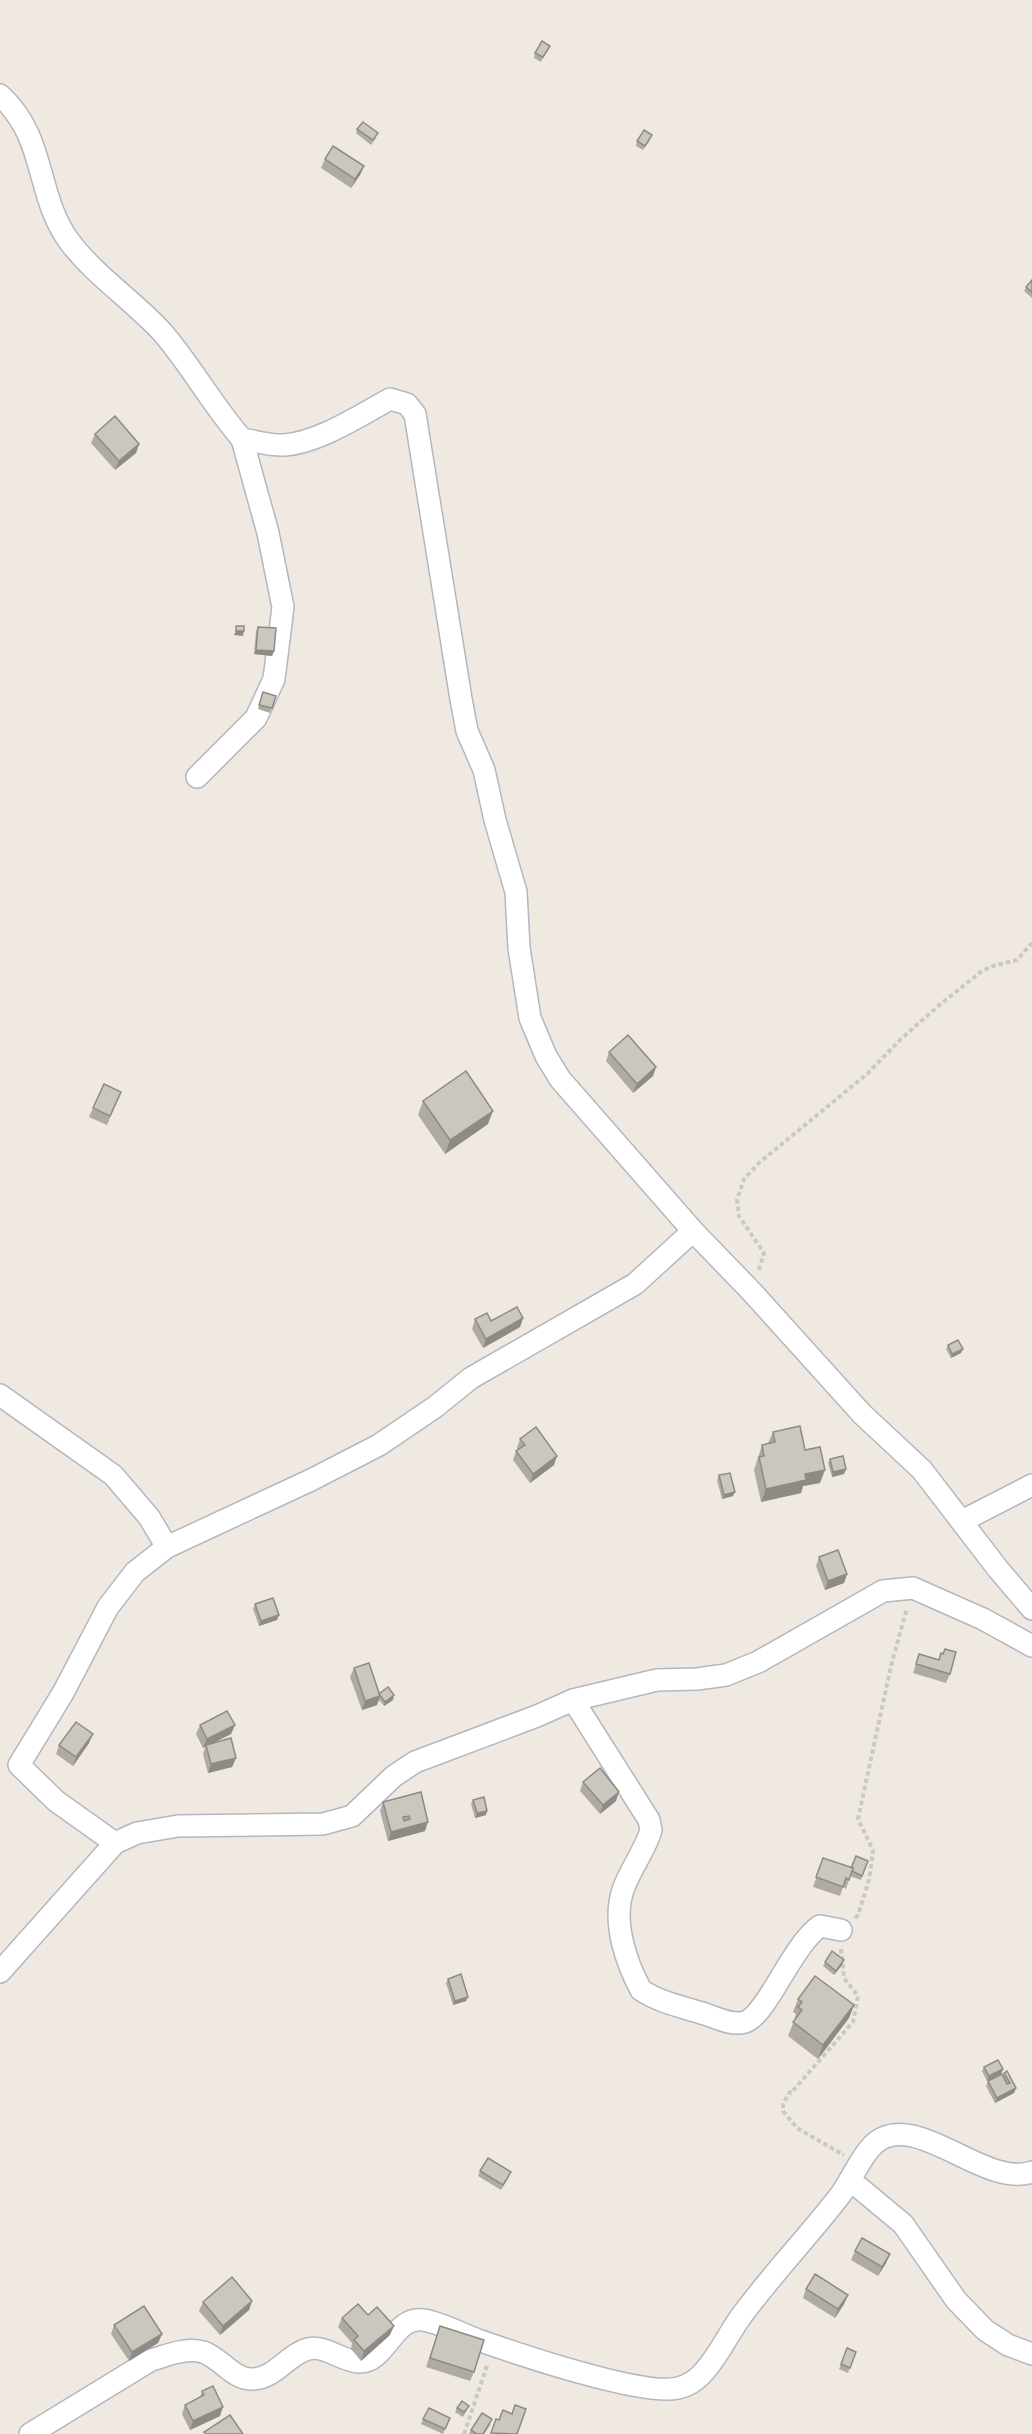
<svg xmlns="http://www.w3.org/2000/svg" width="1032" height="2434" font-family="Helvetica,sans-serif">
<rect width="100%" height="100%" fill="#efe9e1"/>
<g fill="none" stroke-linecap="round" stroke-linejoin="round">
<g stroke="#b4b7c1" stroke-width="24">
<g id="minor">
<path d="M0 95C47 138 35 194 69 241 94 275 134 301 163 333 192 367 213 406 242 439 255 441 271 446 284 445 318 443 361 415 390 399L407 404 415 414 461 699 467 731 484 770 495 820 516 892 519 948 530 1018 546 1056 560 1079 693 1231 751 1291 862 1414 922 1470 998 1569 1032 1609"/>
<polyline points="197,777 256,718 274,679 283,607 268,533 242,439"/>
<polyline points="0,1395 113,1475 149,1517 167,1547"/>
<polyline points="962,1521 1032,1485"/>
<path d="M573 1700 649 1820 651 1830C645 1851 630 1869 623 1890 612 1922 626 1962 641 1990 661 2003 683 2007 705 2014 717 2018 732 2026 745 2022 767 2015 792 1945 820 1926L841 1930"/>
<polyline points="115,1843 56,1801 19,1765 63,1693 108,1607 135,1572 167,1547 311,1480 379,1445 435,1407 471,1378 635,1284 693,1231"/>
<polyline points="0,1972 115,1843 137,1833 178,1826 323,1824 352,1816 394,1776 415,1762 537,1716 573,1700 657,1680 697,1679 726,1675 758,1662 883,1591 913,1588 983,1619 1032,1646"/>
<polyline points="850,2180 903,2224 956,2300 985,2330 1008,2345 1032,2354"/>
<path d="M30 2434 151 2360C166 2356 186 2347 203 2352 221 2358 233 2380 253 2379 276 2378 288 2354 308 2349 326 2345 341 2361 359 2362 386 2363 393 2316 423 2320 439 2322 462 2334 478 2340 515 2353 644 2397 678 2388 687 2386 695 2381 701 2375 717 2359 727 2336 740 2318 771 2275 809 2236 841 2194 852 2179 860 2158 873 2145 913 2106 984 2189 1032 2172"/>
</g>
</g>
<g stroke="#c9c9c9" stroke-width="4" stroke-dasharray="4.5 3" stroke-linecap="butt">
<polyline points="759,1270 764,1253 739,1216 737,1200 744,1179 760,1162 867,1074 901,1039 937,1007 982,971 993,966 1017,960 1032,943"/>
<polyline points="855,1918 858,1915 869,1880 873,1850 858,1819 891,1666 907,1608"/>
<polyline points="841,1949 844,1978 858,1996 853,2022 791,2093 790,2092 783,2104 783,2111 797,2128 844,2155"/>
<polyline points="464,2434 488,2363"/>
</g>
<use href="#minor" stroke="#fff" stroke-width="21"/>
</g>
<g fill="#afaba4">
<polygon points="550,46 541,62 534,58 535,53"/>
<polygon points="357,129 376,138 371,145 356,133"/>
<polygon points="650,140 643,150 636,146 637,141"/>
<polygon points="325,159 364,166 360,175 351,188 321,168"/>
<polygon points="1032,280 1032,298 1024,291 1026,287"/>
<polygon points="95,434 139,444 136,453 115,470 91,443"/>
<polygon points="258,627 274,651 272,656 254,654 256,631"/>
<polygon points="263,692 276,696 270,713 258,709"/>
<polygon points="609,1052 656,1067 653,1076 633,1093 606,1061"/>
<polygon points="121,1092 107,1125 89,1117 93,1108"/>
<polygon points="423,1101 488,1124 445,1154 418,1115"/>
<polygon points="523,1318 520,1327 483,1348 472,1329 475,1319 491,1321"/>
<polygon points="948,1345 961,1353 951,1358 946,1349"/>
<polygon points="773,1432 805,1450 820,1483 803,1486 801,1493 761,1502 754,1470 762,1445 768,1443"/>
<polygon points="520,1439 554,1465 530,1483 513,1460 516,1451 518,1450 517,1448"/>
<polygon points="830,1459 846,1469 844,1474 832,1477 828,1463"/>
<polygon points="719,1475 733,1496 722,1499 717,1480"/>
<polygon points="819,1557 847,1574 844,1583 825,1590 816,1566"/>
<polygon points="255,1604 279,1615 277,1620 259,1626 253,1609"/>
<polygon points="919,1654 938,1660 950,1674 946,1683 913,1673"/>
<polygon points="354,1668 380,1694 393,1700 384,1706 379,1700 377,1705 362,1710 350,1677"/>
<polygon points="200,1725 235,1725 231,1734 215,1742 236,1758 232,1767 208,1773 203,1754 205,1747 203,1748 196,1734"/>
<polygon points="89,1743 73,1766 56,1754 59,1745"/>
<polygon points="583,1782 616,1801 600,1814 580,1791"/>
<polygon points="421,1792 425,1831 388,1841 380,1811 383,1802"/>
<polygon points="473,1800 486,1815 475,1818 471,1804"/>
<polygon points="823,1858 851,1868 868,1861 861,1880 850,1876 846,1889 843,1887 840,1896 813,1887"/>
<polygon points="825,1962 842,1965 834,1975 823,1966"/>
<polygon points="448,1979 466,2001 453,2005 446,1983"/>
<polygon points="798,1999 854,2005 849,2018 818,2059 788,2036 794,2021 796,2014 793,2012"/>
<polygon points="984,2067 1003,2069 1001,2074 987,2081 982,2071"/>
<polygon points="1004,2073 1016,2088 1014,2093 995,2103 986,2086 988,2081 1003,2076"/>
<polygon points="480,2171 509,2177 501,2190 478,2176"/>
<polygon points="855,2251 890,2254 886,2263 878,2276 851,2260"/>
<polygon points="806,2289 848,2295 844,2304 835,2318 803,2298"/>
<polygon points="252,2301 249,2310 220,2335 199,2311 203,2302"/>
<polygon points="368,2315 390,2335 361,2361 351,2349 352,2343 338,2327 342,2318"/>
<polygon points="114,2325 162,2334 158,2343 129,2361 111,2334"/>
<polygon points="440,2326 474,2372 470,2381 426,2367"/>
<polygon points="847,2348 856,2352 848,2373 839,2369"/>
<polygon points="202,2391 220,2416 190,2430 182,2414 185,2405 200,2397"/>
<polygon points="457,2408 467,2410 463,2417 455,2412"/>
<polygon points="450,2418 443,2434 421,2424 423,2419"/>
<polygon points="491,2424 484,2434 469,2434 471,2430"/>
</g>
<g fill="#8e8b86">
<polygon points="364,166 360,175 351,188 355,179"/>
<polygon points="139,444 136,453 115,470 119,461"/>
<polygon points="236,631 244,631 243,636 234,635"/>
<polygon points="256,650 274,651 272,656 254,654"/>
<polygon points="656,1067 653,1076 633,1093 637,1084"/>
<polygon points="493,1111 488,1124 445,1154 450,1140"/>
<polygon points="523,1318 520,1327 483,1348 486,1339"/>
<polygon points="963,1349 961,1353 951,1358 952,1354"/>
<polygon points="557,1456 554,1465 530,1483 533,1474"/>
<polygon points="846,1469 844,1474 832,1477 833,1472"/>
<polygon points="825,1470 820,1483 803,1486 801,1493 761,1502 766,1489 805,1474"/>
<polygon points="735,1492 733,1496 722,1499 724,1495"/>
<polygon points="847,1574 844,1583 825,1590 828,1581"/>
<polygon points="279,1615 277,1620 259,1626 261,1621"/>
<polygon points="394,1695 393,1700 384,1706 385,1702"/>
<polygon points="380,1696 377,1705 362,1710 365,1701"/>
<polygon points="235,1725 231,1734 207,1746 206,1745 205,1747 203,1748 207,1739"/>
<polygon points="93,1734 89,1743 73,1766 76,1757"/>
<polygon points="236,1758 232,1767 208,1773 211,1764"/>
<polygon points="619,1792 616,1801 600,1814 603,1805"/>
<polygon points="487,1811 486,1815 475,1818 477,1813"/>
<polygon points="428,1822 425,1831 388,1841 391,1832"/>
<polygon points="844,1960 842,1965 834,1975 836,1971"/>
<polygon points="468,1997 466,2001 453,2005 455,2001"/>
<polygon points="854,2005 849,2018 818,2059 823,2045"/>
<polygon points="1003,2069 1001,2074 987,2081 989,2076"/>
<polygon points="1016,2088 1014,2093 995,2103 997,2098"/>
<polygon points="890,2254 886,2263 878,2276 882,2267"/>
<polygon points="848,2295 844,2304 835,2318 838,2309"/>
<polygon points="252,2301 249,2310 220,2335 223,2326"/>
<polygon points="394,2326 390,2335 361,2361 364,2351"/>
<polygon points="162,2334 158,2343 129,2361 132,2352"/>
<polygon points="223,2407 220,2416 190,2430 193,2421"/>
</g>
<g fill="#cbc7bf" stroke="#8e8b86" stroke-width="1.5" fill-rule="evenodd">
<polygon points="542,41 550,46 543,57 535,53"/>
<polygon points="363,122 378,133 373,140 357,129"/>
<polygon points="644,130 652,135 645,146 637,141"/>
<polygon points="333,146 364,166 355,179 325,159"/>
<polygon points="1032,280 1032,292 1026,287"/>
<polygon points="115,416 139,444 119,461 95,434"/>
<rect x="236" y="626" width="8" height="5"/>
<polygon points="258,627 276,628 274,651 256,650"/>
<polygon points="263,692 276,696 272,708 259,705"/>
<polygon points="628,1035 656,1067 637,1084 609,1052"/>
<polygon points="466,1071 493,1111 450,1140 423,1101"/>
<polygon points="104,1084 121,1092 110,1116 93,1108"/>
<polygon points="517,1307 523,1318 486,1339 475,1319 487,1313 491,1321"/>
<polygon points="958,1340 963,1349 952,1354 948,1345"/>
<polygon points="800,1426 805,1450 820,1447 825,1470 805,1474 806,1480 766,1489 759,1457 764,1456 762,1445 775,1442 773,1432"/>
<polygon points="536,1427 557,1456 533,1474 516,1451 525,1445 520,1439"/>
<polygon points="843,1456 846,1469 833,1472 830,1459"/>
<polygon points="730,1473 735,1492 724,1495 719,1475"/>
<polygon points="838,1550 847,1574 828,1581 819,1557"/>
<polygon points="273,1598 279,1615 261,1621 255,1604"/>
<polygon points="945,1649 956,1652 950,1674 916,1664 919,1654 939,1660 941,1653 943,1654"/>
<polygon points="369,1663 380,1696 365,1701 354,1668"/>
<polygon points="388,1687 394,1695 385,1702 379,1694"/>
<polygon points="227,1711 235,1725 207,1739 200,1725"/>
<polygon points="76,1722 93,1734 76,1757 59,1745"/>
<polygon points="231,1738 236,1758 211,1764 206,1745"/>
<polygon points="600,1768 619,1792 603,1805 583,1782"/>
<path d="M421 1792 428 1822 391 1832 383 1802ZM409 1816 410 1819 404 1821 403 1817Z"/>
<polygon points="484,1797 487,1811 477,1813 473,1800"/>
<polygon points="856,1856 868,1861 862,1876 852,1871 853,1868 851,1868"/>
<polygon points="823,1858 853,1868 849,1880 846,1878 843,1887 816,1877"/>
<polygon points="832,1951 844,1960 836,1971 825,1962"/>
<polygon points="461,1974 468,1997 455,2001 448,1979"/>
<polygon points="815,1976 854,2005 823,2045 793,2022 802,2010 798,2007 802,2002 798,1999"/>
<polygon points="998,2060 1003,2069 989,2076 984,2067"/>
<polygon points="1007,2071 1016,2088 997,2098 988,2081 1002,2074 1007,2084 1010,2083 1004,2073"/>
<polygon points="488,2158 511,2172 503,2185 480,2171"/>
<polygon points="862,2238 890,2254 882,2267 855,2251"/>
<polygon points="815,2274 848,2295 838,2309 806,2289"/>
<polygon points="232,2277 252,2301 223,2326 203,2302"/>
<polygon points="358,2304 368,2315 377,2307 394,2326 364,2351 354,2340 358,2336 342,2318"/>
<polygon points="144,2306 162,2334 132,2352 114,2325"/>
<polygon points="440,2326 484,2340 474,2372 430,2358"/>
<polygon points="847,2348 856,2352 850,2368 841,2364"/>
<polygon points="213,2386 223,2407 193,2421 185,2405 204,2395 202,2391"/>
<polygon points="462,2401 469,2406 464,2412 457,2408"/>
<polygon points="515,2405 526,2409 517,2434 491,2433 496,2419 499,2420 503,2410 512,2414"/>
<polygon points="429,2408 450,2418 445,2429 423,2419"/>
<polygon points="482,2413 492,2419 483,2434 477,2434 471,2430"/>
<polygon points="230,2415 243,2434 206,2434 204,2432"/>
</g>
</svg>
